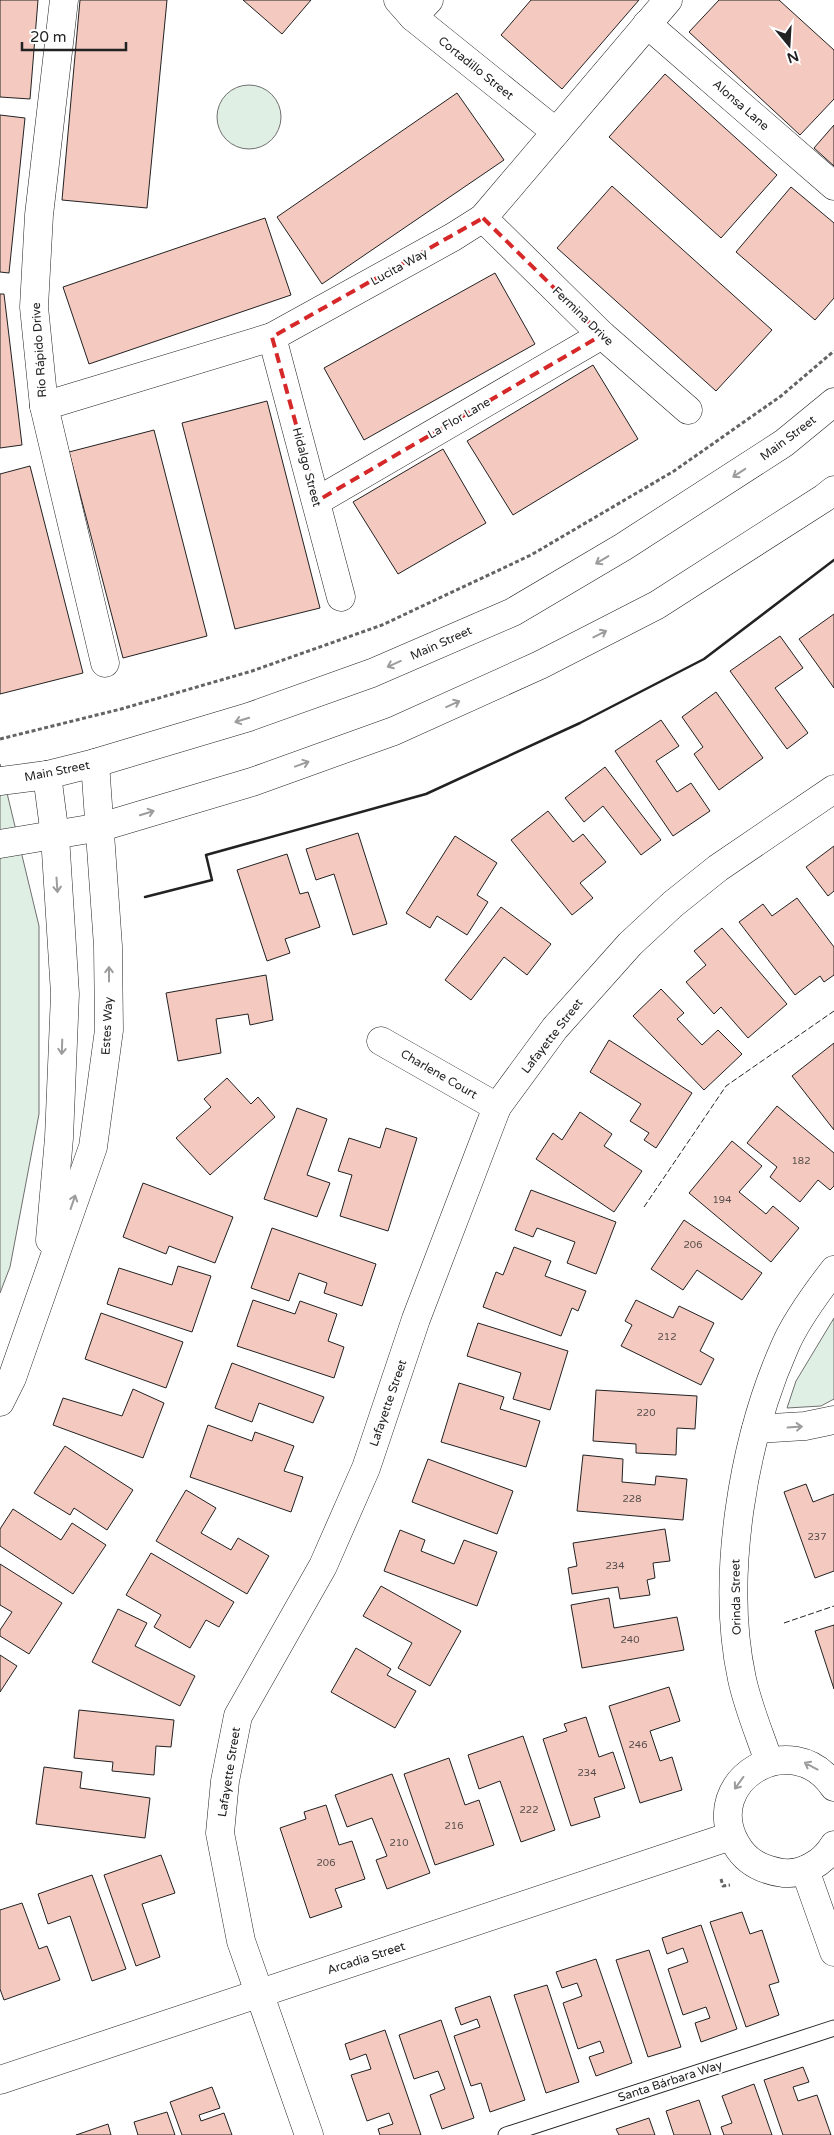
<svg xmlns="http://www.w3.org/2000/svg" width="834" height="2135" font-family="'Varela Round',sans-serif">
<rect width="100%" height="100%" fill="#fff"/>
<g fill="#e0efe3" stroke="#6f6f6f">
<circle cx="249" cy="117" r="32"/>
<polygon points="0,764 39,926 39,1114 10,1267 0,1293"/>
<polygon points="834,1318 834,1399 821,1406 787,1408 796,1381"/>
</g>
<g fill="#f3c9c0" stroke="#222">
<polygon points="0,0 38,0 30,99 0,97"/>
<polygon points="80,0 167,0 147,208 62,200"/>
<polygon points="243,0 311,0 282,34"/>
<polygon points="531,0 639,0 562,89 501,35"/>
<polygon points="719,0 779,0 834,50 834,99 800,135 689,32"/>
<polygon points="665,74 777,175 721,238 609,137"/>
<polygon points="457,93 504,160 322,284 277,217"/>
<polygon points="0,115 25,118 9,273 0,272"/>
<polygon points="834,125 834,166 814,148"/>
<polygon points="612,186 772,330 716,391 557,248"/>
<polygon points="791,187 834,223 834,298 815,320 736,252"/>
<polygon points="265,218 291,295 89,364 63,287"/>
<polygon points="495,273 535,344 364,440 324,368"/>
<polygon points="0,294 4,294 22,445 0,448"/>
<polygon points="593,365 638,439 513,515 467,441"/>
<polygon points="267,401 320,608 235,629 182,423"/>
<polygon points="154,430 207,636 123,658 69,452"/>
<polygon points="443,449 486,523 398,574 353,502"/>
<polygon points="30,466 83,673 0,694 0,474"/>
<polygon points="834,614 834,688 799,639"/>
<polygon points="780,636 803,668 775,688 808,733 787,749 730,671"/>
<polygon points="716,692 763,758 719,790 694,754 703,747 682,717"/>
<polygon points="661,720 679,746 656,761 677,792 691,783 710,811 673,836 615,751"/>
<polygon points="605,767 661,840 641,855 603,806 584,822 565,798"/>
<polygon points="548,811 573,842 583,834 606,862 580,883 593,898 572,915 511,840"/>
<polygon points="358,833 387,924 353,935 334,874 316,880 306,849"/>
<polygon points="455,836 497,863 477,895 488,902 467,935 437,916 430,928 406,913"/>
<polygon points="834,846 834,891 828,896 806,867"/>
<polygon points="287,854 300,894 308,892 320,927 285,939 290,953 267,961 237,870"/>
<polygon points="797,898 834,947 834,975 824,982 820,976 795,995 739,922 763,904 772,916"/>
<polygon points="501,907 551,944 527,975 504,957 471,1000 445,980"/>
<polygon points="722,928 787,1004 748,1038 721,1007 714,1014 686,982 706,965 694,951"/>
<polygon points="266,975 273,1020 250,1025 248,1014 216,1019 221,1053 178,1061 166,993"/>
<polygon points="661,989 684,1013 677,1019 702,1045 718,1030 742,1054 704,1090 633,1016"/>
<polygon points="609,1040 692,1093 656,1148 644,1140 649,1133 630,1121 641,1104 590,1072"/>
<polygon points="834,1043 834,1130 792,1076"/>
<polygon points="227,1078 251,1104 258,1097 275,1117 210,1175 176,1138 211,1107 204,1099"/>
<polygon points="777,1106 834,1153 834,1186 830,1190 818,1180 800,1202 770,1177 777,1167 747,1143"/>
<polygon points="297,1108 327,1119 307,1175 330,1183 317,1217 264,1199"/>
<polygon points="580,1112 612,1134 604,1146 642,1171 614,1212 536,1159 553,1133 562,1140"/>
<polygon points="386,1128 417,1138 388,1231 340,1216 352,1175 338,1171 349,1138 380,1148"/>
<polygon points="732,1141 762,1166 739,1192 766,1214 773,1206 799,1228 771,1262 689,1193"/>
<polygon points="143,1183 233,1217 215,1263 169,1246 166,1254 123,1237"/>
<polygon points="531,1190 616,1222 596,1274 567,1263 575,1242 537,1228 533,1237 515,1230"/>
<polygon points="684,1220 762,1273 742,1300 697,1270 683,1290 651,1269"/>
<polygon points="272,1228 376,1264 362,1306 324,1293 327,1283 299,1273 289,1301 251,1288"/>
<polygon points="514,1247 551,1261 545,1276 586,1291 578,1311 572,1308 561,1336 483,1307 496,1272 503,1275"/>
<polygon points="178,1266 211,1276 192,1332 107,1304 119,1268 172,1285"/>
<polygon points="253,1300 295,1314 300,1301 337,1314 328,1341 344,1347 334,1378 237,1346"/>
<polygon points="636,1300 673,1318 679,1306 714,1323 700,1351 714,1359 701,1385 621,1346 632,1325 625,1321"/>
<polygon points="101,1313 183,1342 166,1388 85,1359"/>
<polygon points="478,1323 568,1351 550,1410 513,1399 521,1373 467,1356"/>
<polygon points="232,1363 324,1397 313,1423 259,1403 252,1422 215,1408"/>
<polygon points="459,1383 504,1397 500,1409 540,1421 526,1467 441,1442"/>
<polygon points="133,1389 164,1403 143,1458 53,1425 63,1398 122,1416"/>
<polygon points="596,1390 697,1396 695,1429 677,1428 676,1455 636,1453 636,1444 593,1441"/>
<polygon points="208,1425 252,1441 255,1432 294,1446 284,1471 303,1477 291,1512 190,1477"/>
<polygon points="65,1446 133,1490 107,1530 74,1508 70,1515 34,1493"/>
<polygon points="583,1455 623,1459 622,1482 655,1485 656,1476 687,1479 683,1520 577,1511"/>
<polygon points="428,1459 513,1491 497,1534 412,1502"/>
<polygon points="806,1484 813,1502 834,1494 834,1571 815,1578 784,1492"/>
<polygon points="186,1490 216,1508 201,1533 231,1550 238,1538 269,1556 247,1594 156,1541"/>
<polygon points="13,1509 61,1540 72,1523 106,1545 73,1594 0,1546 0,1529"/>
<polygon points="665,1529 670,1561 653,1563 655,1578 647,1580 650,1595 620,1599 618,1587 572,1594 568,1568 577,1566 573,1543"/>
<polygon points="400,1530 425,1540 421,1551 454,1564 464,1540 497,1552 477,1606 384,1571"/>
<polygon points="151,1553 234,1602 219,1627 206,1620 190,1648 154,1627 161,1615 126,1595"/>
<polygon points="0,1564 62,1603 29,1654 0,1636 0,1630 12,1612 0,1605"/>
<polygon points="381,1586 461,1631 430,1686 398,1668 412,1643 363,1616"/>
<polygon points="609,1598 614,1628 677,1617 684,1650 582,1668 571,1605"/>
<polygon points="118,1609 147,1623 135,1646 195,1676 180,1706 92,1662"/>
<polygon points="834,1625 834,1689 815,1631"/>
<polygon points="356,1648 391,1669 387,1675 416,1691 395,1728 331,1692"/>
<polygon points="0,1655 17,1666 0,1692"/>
<polygon points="669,1687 680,1721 650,1731 660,1761 672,1757 682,1790 640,1803 609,1706"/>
<polygon points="79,1710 174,1720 171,1747 156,1746 154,1775 112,1771 113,1762 74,1758"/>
<polygon points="586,1717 599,1757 613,1752 625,1788 594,1798 600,1817 571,1826 543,1739 567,1731 564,1724"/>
<polygon points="523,1736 555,1830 521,1842 500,1781 479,1789 468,1755"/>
<polygon points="449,1758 465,1805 479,1800 494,1845 435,1865 404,1774"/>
<polygon points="44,1767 82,1772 80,1788 150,1798 145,1838 36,1824"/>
<polygon points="392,1774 430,1873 387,1889 376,1860 387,1856 372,1818 347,1827 335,1795"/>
<polygon points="326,1805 339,1845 352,1841 365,1879 335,1889 342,1907 310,1918 280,1828 306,1819 304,1812"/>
<polygon points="161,1855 175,1893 142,1904 160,1957 136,1966 104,1875"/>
<polygon points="92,1875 126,1969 92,1981 70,1916 48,1924 38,1894"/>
<polygon points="22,1903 39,1949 47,1946 60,1980 4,2000 0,1989 0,1910"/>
<polygon points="742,1912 750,1934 762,1930 779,1982 769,1985 779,2015 746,2027 710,1922"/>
<polygon points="701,1925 737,2029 701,2042 695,2023 710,2018 706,2007 683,2015 668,1969 688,1962 683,1948 667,1954 662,1938"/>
<polygon points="649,1950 681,2047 648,2057 616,1960"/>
<polygon points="596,1959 632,2063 596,2076 589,2057 604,2052 600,2041 578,2049 563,2003 582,1996 577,1983 562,1988 556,1972"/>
<polygon points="547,1985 579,2082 546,2093 514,1995"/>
<polygon points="490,1996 525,2100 490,2112 481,2083 471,2086 454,2036 480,2027 477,2019 461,2025 455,2008"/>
<polygon points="441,2020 474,2118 442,2129 430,2095 445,2089 438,2071 414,2079 399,2035"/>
<polygon points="385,2030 421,2135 380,2135 378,2129 393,2124 389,2113 367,2121 351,2075 371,2069 366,2054 350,2060 345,2044"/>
<polygon points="803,2067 809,2082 793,2087 798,2101 817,2095 831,2135 783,2135 764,2080"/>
<polygon points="754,2084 772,2135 724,2135 721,2127 732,2123 722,2096"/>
<polygon points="212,2087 220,2108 199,2115 201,2121 224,2113 232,2135 182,2135 170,2102"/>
<polygon points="699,2100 711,2135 674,2135 666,2111"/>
<polygon points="167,2112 175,2135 138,2135 134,2122"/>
<polygon points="649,2118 655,2135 619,2135 616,2129"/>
<polygon points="108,2124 111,2135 76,2135"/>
</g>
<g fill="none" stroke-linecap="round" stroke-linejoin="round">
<g stroke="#222" stroke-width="17">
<polyline id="lane" points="506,2135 834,2028"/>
</g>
<g stroke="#222" stroke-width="29">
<g id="street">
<polyline points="64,0 39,215 34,307 44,406 105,663"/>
<polyline points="398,0 413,17 556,132"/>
<polyline points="413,17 429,0"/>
<polyline points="647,24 834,186"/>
<polyline points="483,218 602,335 688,410"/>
<polyline points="272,337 341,597"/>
<polyline points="44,406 272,337 453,237 483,218 668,0"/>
<polyline points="317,501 602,335"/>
<polyline points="47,775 55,836 65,994 59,1138 50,1240"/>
<polyline points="381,1041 497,1107"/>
<polyline points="0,1402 12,1378 93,1147 109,1030 108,946 95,763"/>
<polyline points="756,1429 805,1426 834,1420"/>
<path d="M769 1762C760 1735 748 1707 742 1679 720 1578 743 1440 785 1346 796 1320 817 1292 834 1270"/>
<path d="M834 1787C792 1725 700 1781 736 1844 746 1862 762 1870 783 1873 803 1875 824 1862 834 1845"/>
<polyline points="805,1870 834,1952"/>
<polyline points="0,2080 731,1836"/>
<polyline points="309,2135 241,1941 220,1833 225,1781 238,1716 323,1566 366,1468 416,1319 497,1107 555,1028 630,944 673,904 718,868 834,789"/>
</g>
</g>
<g stroke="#222" stroke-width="29">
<g id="secondary">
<polyline points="0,781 47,775 95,763 249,717 372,673 513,612 623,547 784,443 834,402"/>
<polyline points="0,844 101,827 252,782 394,731 540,665 657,605 824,498 834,490"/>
</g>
</g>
<g stroke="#646464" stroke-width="3" stroke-dasharray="4 2.5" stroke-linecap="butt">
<polyline points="0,739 121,709 252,671 382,625 531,555 674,471 781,396 834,351"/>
<polyline points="721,1879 723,1886 730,1885"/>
</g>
<use href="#lane" stroke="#fff" stroke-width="15"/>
<use href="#street" stroke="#fff" stroke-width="28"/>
<use href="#secondary" stroke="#fff" stroke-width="28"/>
<g stroke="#222" stroke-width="1" stroke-dasharray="6 2.5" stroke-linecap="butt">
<polyline points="644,1207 726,1086 834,1011"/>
<polyline points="784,1623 834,1606"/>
</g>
<polyline stroke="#222" stroke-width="2.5" points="145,897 212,880 206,855 426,794 580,723 704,659 834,560"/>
</g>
<defs><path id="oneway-shaft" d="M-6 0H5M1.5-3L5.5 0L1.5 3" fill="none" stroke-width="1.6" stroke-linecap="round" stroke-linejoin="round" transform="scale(1.25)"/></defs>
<g stroke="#9c9c9c">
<use href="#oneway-shaft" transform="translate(739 473) rotate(147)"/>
<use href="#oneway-shaft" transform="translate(602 560) rotate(149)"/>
<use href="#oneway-shaft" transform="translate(600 634) rotate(-27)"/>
<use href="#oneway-shaft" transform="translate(394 664) rotate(156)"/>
<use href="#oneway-shaft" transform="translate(453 704) rotate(-24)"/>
<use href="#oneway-shaft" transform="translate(242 720) rotate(163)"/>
<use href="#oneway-shaft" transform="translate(302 764) rotate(-20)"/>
<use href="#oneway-shaft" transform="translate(147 813) rotate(-17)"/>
<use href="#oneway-shaft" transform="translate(57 885) rotate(86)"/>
<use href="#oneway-shaft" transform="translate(109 974) rotate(-90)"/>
<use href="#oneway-shaft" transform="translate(62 1047) rotate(92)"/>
<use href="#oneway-shaft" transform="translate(73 1202) rotate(-71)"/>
<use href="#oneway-shaft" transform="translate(795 1427) rotate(-4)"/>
<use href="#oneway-shaft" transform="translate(811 1766) rotate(-152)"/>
<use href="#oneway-shaft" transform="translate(739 1783) rotate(126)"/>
</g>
<path fill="none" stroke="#d62828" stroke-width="4" stroke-dasharray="10 6" stroke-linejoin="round" d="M483 218 602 335 317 501 272 337Z"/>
<g text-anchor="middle" stroke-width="4" stroke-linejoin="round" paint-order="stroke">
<g font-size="10" fill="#564c4a">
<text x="801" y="1164">182</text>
<text x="722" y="1203">194</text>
<text x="693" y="1248">206</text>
<text x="667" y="1340">212</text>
<text x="646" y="1416">220</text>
<text x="632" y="1502">228</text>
<text x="817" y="1540">237</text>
<text x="615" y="1569">234</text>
<text x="630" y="1643">240</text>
<text x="638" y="1748">246</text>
<text x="587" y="1776">234</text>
<text x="529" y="1813">222</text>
<text x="454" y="1829">216</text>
<text x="399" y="1846">210</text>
<text x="326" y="1866">206</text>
</g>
<g font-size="12" fill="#222" stroke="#fff">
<text transform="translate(476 68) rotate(39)" y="4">Cortadillo Street</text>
<text transform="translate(741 105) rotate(41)" y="4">Alonsa Lane</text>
<text transform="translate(399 267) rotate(-29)" y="4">Lucita Way</text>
<text transform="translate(583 316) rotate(44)" y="4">Fermina Drive</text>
<text transform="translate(39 350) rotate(-94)" y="4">Río Rápido Drive</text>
<text transform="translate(459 418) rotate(-30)" y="4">La Flor Lane</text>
<text transform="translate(788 438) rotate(-37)" y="4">Main Street</text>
<text transform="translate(307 467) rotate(75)" y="4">Hidalgo Street</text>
<text transform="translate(441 643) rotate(-24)" y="4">Main Street</text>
<text transform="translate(57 771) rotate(-11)" y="4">Main Street</text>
<text transform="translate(107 1026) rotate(-87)" y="4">Estes Way</text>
<text transform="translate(552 1036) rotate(-52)" y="4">Lafayette Street</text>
<text transform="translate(439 1074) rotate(30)" y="4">Charlene Court</text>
<text transform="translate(388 1403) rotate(-71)" y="4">Lafayette Street</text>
<text transform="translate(736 1597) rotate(-91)" y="4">Orinda Street</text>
<text transform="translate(229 1772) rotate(-81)" y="4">Lafayette Street</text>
<text transform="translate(366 1958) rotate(-18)" y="4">Arcadia Street</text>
<text transform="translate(670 2081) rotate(-18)" y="4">Santa Bárbara Way</text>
</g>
</g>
<g transform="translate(789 45) rotate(162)" stroke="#ffffff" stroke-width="4" paint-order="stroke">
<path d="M0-4L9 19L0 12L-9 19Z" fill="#222222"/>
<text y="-8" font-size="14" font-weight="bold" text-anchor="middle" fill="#222222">N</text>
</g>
<path d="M22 42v8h104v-8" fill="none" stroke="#222222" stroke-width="2.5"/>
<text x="30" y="42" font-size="15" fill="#222222" stroke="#ffffff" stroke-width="4" paint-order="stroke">20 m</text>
</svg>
